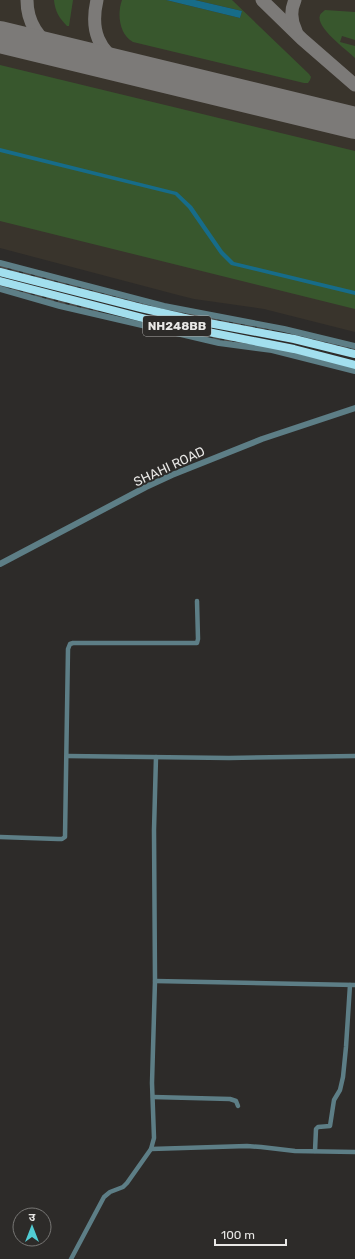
<svg xmlns="http://www.w3.org/2000/svg" width="355" height="1259" font-family="Rubik,'Noto Sans Devanagari',sans-serif">
<rect width="100%" height="100%" fill="#2d2b29"/>
<polygon fill="#39342c" points="0,0 355,0 355,332 264,309 194,299 178,295 0,248"/>
<g fill="#38572d">
<path d="M54 0H73L69 26H67C59 18 55 11 54 0Z"/>
<path d="M122 0H166L240 18 242 11 195 0H232L309 74 311 77 310 80 308 83H304L133 42C119 34 117 14 122 0Z"/>
<path d="M325 10 355 12V40L342 36 340 42 355 46V58C347 50 315 27 320 15 321 13 324 11 325 10Z"/>
<polygon points="0,65 355,151 355,309 0,221"/>
</g>
<g fill="#176c89">
<polygon points="166,0 195,0 242,11 240,18"/>
<polygon points="0,148 177,192 192,206 223,251 234,262 355,291 355,295 231,265 220,254 188,208 175,195 0,152"/>
</g>
<g fill="none" stroke-linecap="round" stroke-linejoin="round">
<g stroke="#7c7a78" stroke-width="13">
<path d="M27 0C27 24 39 40 59 52"/>
<path d="M97 0C90 30 98 51 125 67"/>
<polyline points="262,0 302,39 355,85"/>
<path d="M295 0C290 11 291 21 296 31"/>
</g>
<polyline stroke="#7c7a78" stroke-width="32" points="0,37 355,123"/>
<g stroke="#494745" stroke-width="8" stroke-dasharray="8 4" stroke-linecap="butt">
<polyline points="0,266 119,298 200,317 272,329"/>
<polyline points="0,285 98,312"/>
<polyline points="189,333 254,345"/>
<polyline points="293,334 355,350"/>
</g>
<g stroke="#5d7e86" stroke-width="4.5">
<polyline points="67,756 229,758 355,756"/>
<polyline points="0,837 58,839 62,839 65,837 68,649 70,644 73,643 197,643 198,639 197,601"/>
<polyline points="155,981 355,985"/>
<polyline points="153,1097 230,1099 236,1101 238,1106"/>
<polyline points="151,1149 247,1146 261,1147 295,1151 355,1152"/>
<polyline points="315,1151 316,1129 318,1127 330,1126 334,1100 340,1090 343,1077 346,1047 350,985"/>
<polyline points="71,1259 104,1197 110,1192 123,1187 127,1183 151,1149 154,1138 152,1083 155,981 154,830 156,757"/>
</g>
<g stroke="#5d7e86" stroke-width="6">
<polyline points="0,263 164,306 284,329 355,346"/>
<polyline points="0,289 60,306 185,335 219,343 272,350 355,371"/>
<polyline points="0,564 146,487 172,475 262,439 355,408"/>
</g>
<g stroke="#a2dfee" stroke-width="8">
<polyline points="0,272 141,308 198,321 294,339 355,354"/>
<polyline points="0,281 158,322 294,349 355,365"/>
</g>
</g>
<g text-anchor="middle" stroke-width="4" stroke-linejoin="round" paint-order="stroke">
<rect fill="#2d2b29" stroke="#b1afad" stroke-width="1" x="143" y="316" width="68" height="20" rx="3"/>
<g font-size="12" font-weight="bold" fill="#e9e8e6">
<text x="177" y="330">NH248BB</text>
</g>
<g font-size="13" fill="#e9e8e6" stroke="#2d2b29">
<text transform="translate(169 466) rotate(-25)" y="5">SHAHI ROAD</text>
</g>
</g>
<g transform="translate(32 1227)"><circle r="19" fill="#2d2b29" stroke="#787775"/>
<path d="M0-3L7 15L0 10L-7 15Z" fill="#51ccd3"/>
<text y="-6" font-size="11" font-weight="bold" text-anchor="middle" fill="#e9e8e6">उ</text>
</g>
<path d="M215 1239v6h71v-6" fill="none" stroke="#e9e8e6" stroke-width="2"/>
<text x="221" y="1239" font-size="12" fill="#e9e8e6" stroke="#2d2b29" stroke-width="3" paint-order="stroke">100 m</text>
</svg>
